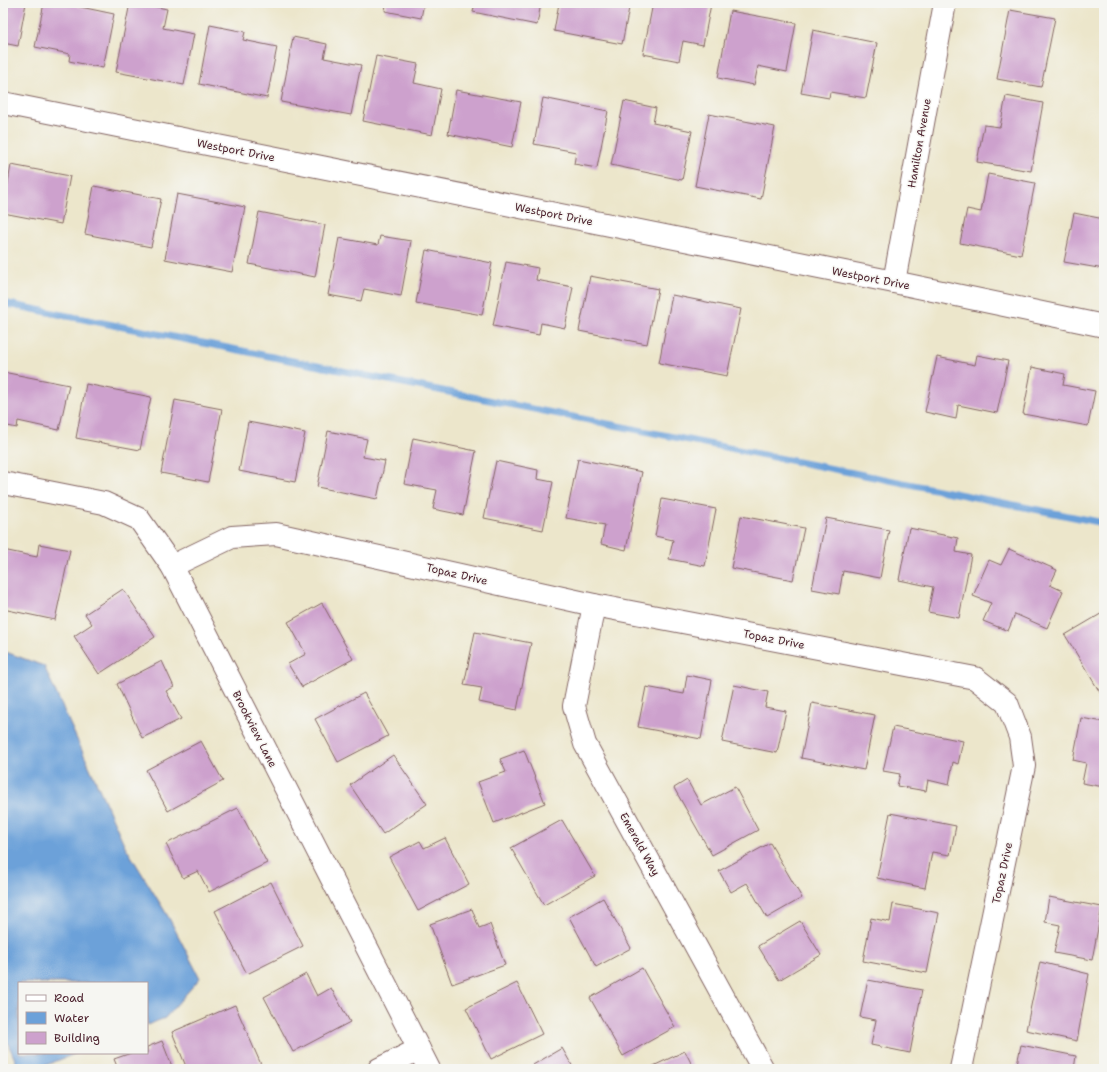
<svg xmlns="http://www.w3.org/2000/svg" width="1107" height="1072" font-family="'Shantell Sans',sans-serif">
<rect width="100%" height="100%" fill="#f6f6f2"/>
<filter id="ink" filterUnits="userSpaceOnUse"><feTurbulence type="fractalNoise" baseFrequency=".025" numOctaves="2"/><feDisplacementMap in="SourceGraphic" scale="8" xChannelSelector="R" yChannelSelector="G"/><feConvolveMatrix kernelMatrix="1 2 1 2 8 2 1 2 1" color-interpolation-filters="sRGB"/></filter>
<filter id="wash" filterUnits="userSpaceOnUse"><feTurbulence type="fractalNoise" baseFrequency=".012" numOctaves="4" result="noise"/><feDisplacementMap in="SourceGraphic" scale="16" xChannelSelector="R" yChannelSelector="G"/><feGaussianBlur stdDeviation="0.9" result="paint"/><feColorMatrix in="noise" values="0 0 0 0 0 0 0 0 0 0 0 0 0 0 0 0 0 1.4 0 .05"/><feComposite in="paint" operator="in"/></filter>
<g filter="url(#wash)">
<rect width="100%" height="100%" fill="#ece6cb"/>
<polygon fill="#6ca1d9" stroke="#5b6082" points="3,651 44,666 125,846 169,918 200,978 165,1018 147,1025 147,983 19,983 19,1053 77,1053 36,1069 19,1069 3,1032 3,741 5,706 3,705"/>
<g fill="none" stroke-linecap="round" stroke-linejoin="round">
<polyline stroke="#6ca1d9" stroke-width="7" points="3,303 1104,523"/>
</g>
<g id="blocks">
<g fill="#cda1cd">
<polygon points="3,3 26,3 18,46 3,43"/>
<polygon points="44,3 77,3 76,6 114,14 103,68 69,61 70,54 35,47"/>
<polygon points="130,3 137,3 167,9 163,28 194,34 184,85 116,72"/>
<polygon points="386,3 424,3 421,18 385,11"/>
<polygon points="445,3 458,3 458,6"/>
<polygon points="475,3 541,3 537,25 473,12"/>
<polygon points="559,3 630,3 622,44 554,31"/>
<polygon points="653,3 704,3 711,4 703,45 683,41 679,61 643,54"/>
<polygon points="1010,10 1055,18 1041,87 997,79"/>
<polygon points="730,11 796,23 787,72 758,66 754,85 718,78"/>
<polygon points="210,25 245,32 243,40 277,47 267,98 199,84"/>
<polygon points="813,30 877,43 866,98 830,92 829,98 801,93"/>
<polygon points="293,37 327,44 324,58 361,65 351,115 281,102"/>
<polygon points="376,56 418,64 414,83 441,89 432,135 363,121"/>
<polygon points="456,90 521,102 512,147 448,134"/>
<polygon points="1006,96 1043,103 1031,171 977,162 984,125 1000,127"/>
<polygon points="543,98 608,111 597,168 574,164 576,152 534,144"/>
<polygon points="624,101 656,108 653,123 692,131 682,180 611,165"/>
<polygon points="709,114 775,127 761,199 695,186"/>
<polygon points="11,165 70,176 61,224 3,213"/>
<polygon points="988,174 1035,183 1021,255 960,243 967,209 981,212"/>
<polygon points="94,186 161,199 151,247 85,234"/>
<polygon points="177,194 245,207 232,272 165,259"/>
<polygon points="259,212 325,225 315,277 249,264"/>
<polygon points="1074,213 1104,219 1104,269 1064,262"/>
<polygon points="380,236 411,241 401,296 364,289 361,301 328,295 339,238 378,245"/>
<polygon points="426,250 492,263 482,315 416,303"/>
<polygon points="506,262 538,268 536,280 573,287 565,328 541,323 539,335 493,326"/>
<polygon points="590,276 658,289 647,344 579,331"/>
<polygon points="672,295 741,309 727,376 659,363"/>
<polygon points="977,355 1008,361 997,413 958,405 956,419 925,412 937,357 975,365"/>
<polygon points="1032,367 1065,374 1063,385 1095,391 1088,426 1023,414"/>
<polygon points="3,372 69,385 59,430 18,421 17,428 3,425"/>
<polygon points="86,384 151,397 140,450 76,438"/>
<polygon points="175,400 222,409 208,482 161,473"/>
<polygon points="248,422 305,433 295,482 239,471"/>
<polygon points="328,431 367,439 363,457 385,461 377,499 317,487"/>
<polygon points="413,438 476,451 463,515 433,509 437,490 404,484"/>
<polygon points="578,459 642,472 626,550 601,544 605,525 566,518"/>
<polygon points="496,461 538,470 537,479 553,482 543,530 484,518"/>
<polygon points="662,499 716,509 705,566 669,559 673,540 655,536"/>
<polygon points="741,516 804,528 793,580 731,568"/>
<polygon points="826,518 889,530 880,578 843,571 839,594 812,589"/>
<polygon points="909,528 958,538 956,552 971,555 959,618 928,612 933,587 899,580"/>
<polygon points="39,544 70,550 55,620 3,609 3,550 37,557"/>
<polygon points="1009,549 1057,570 1050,585 1063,591 1047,628 1015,614 1008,631 983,621 991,603 973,596 989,560 1001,565"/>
<polygon points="123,589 155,637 99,674 74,636 92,624 85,614"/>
<polygon points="322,603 353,659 302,687 288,664 306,654 288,622"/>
<polygon points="1104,612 1104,699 1065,635"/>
<polygon points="475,632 531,643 517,710 479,702 482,688 464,685"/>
<polygon points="162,661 174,687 166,691 181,719 142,738 117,684"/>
<polygon points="687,675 712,680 701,739 638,727 646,687 684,694"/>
<polygon points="734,685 768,692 765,707 786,711 777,753 722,742"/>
<polygon points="364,693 388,736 338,762 315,719"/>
<polygon points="812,703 875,715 864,770 801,758"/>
<polygon points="1081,718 1104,722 1104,787 1082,783 1086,763 1073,760"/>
<polygon points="893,727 963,741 958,764 953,762 949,785 928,780 926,791 897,786 900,774 883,771"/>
<polygon points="201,741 223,781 168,811 146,770"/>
<polygon points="524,750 545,803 494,823 478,782 506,772 500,759"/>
<polygon points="393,755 427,804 383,834 350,785"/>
<polygon points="687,780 701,805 735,787 758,830 712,855 674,788"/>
<polygon points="238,808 267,863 209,892 198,871 183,878 166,844"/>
<polygon points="890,813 956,826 950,855 932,852 925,888 877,878"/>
<polygon points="562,820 595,876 544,905 511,848"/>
<polygon points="445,838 469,884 418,911 389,857 420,841 424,848"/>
<polygon points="770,843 802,898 767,918 747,883 731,892 719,871"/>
<polygon points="271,882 303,946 247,974 215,911"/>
<polygon points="1049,897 1102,907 1092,960 1054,953 1060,925 1045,922"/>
<polygon points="603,898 631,948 596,967 569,917"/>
<polygon points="893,904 939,913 927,973 863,961 871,918 890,922"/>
<polygon points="472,909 479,928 490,924 505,965 452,984 430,924"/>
<polygon points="800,921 821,955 779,980 758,946"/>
<polygon points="1040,962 1089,974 1077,1041 1026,1030"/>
<polygon points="642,968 675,1027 623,1056 590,998"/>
<polygon points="306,974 317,996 331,988 350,1022 293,1052 264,997"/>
<polygon points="868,980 922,990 910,1053 871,1045 876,1020 860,1017"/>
<polygon points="517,983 542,1034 491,1059 466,1008"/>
<polygon points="235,1005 263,1069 187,1069 172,1032"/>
<polygon points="162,1041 173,1069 118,1069 114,1059 131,1053 147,1053 147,1047"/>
<polygon points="1021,1045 1076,1056 1074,1069 1016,1069"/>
<polygon points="562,1048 574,1069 526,1069"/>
<polygon points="685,1051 694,1069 647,1069"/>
</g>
</g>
</g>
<g filter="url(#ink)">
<use href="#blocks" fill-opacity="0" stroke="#836563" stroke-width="1"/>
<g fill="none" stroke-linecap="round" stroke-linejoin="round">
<g stroke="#836563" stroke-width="24">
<g id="minor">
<polyline points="3,103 894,282 1104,326"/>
<polyline points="894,282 945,3"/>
<polyline points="3,483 104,503 139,519 172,566 429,1069"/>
<polyline points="172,566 232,537 276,534 594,605 975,678 1007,703 1020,737 1024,766 961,1069"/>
<polyline points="594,605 574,706 585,744 763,1069"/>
<polyline points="379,1069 419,1049"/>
</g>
</g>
<use href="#minor" stroke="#fff" stroke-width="22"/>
</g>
</g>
<g text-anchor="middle" stroke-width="3" stroke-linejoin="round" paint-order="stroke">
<g font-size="11" fill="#4a1f2b" stroke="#f6f6f2">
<text transform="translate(919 143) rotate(-80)" y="4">Hamilton Avenue</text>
<text transform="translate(236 150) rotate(11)" y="4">Westport Drive</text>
<text transform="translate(554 214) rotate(11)" y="4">Westport Drive</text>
<text transform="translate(871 278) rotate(11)" y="4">Westport Drive</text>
<text transform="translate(457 574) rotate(13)" y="4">Topaz Drive</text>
<text transform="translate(774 639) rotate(11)" y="4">Topaz Drive</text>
<text transform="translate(255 729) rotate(63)" y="4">Brookview Lane</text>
<text transform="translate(640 844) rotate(61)" y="4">Emerald Way</text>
<text transform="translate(1002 873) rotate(-78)" y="4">Topaz Drive</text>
</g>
</g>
<rect width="1107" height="1072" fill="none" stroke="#f6f6f2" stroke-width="16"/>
<rect x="18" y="982" width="130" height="72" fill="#f6f6f2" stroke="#b1a0a2"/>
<rect x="26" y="995" width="20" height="6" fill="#ffffff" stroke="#b1a0a2"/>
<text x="54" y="1002" font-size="12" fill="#4a1f2b">Road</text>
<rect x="26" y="1012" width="20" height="12" fill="#6ca1d9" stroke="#b1a0a2"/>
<text x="54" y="1022" font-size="12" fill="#4a1f2b">Water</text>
<rect x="26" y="1032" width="20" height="12" fill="#cda1cd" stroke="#b1a0a2"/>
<text x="54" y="1042" font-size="12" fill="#4a1f2b">Building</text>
</svg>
